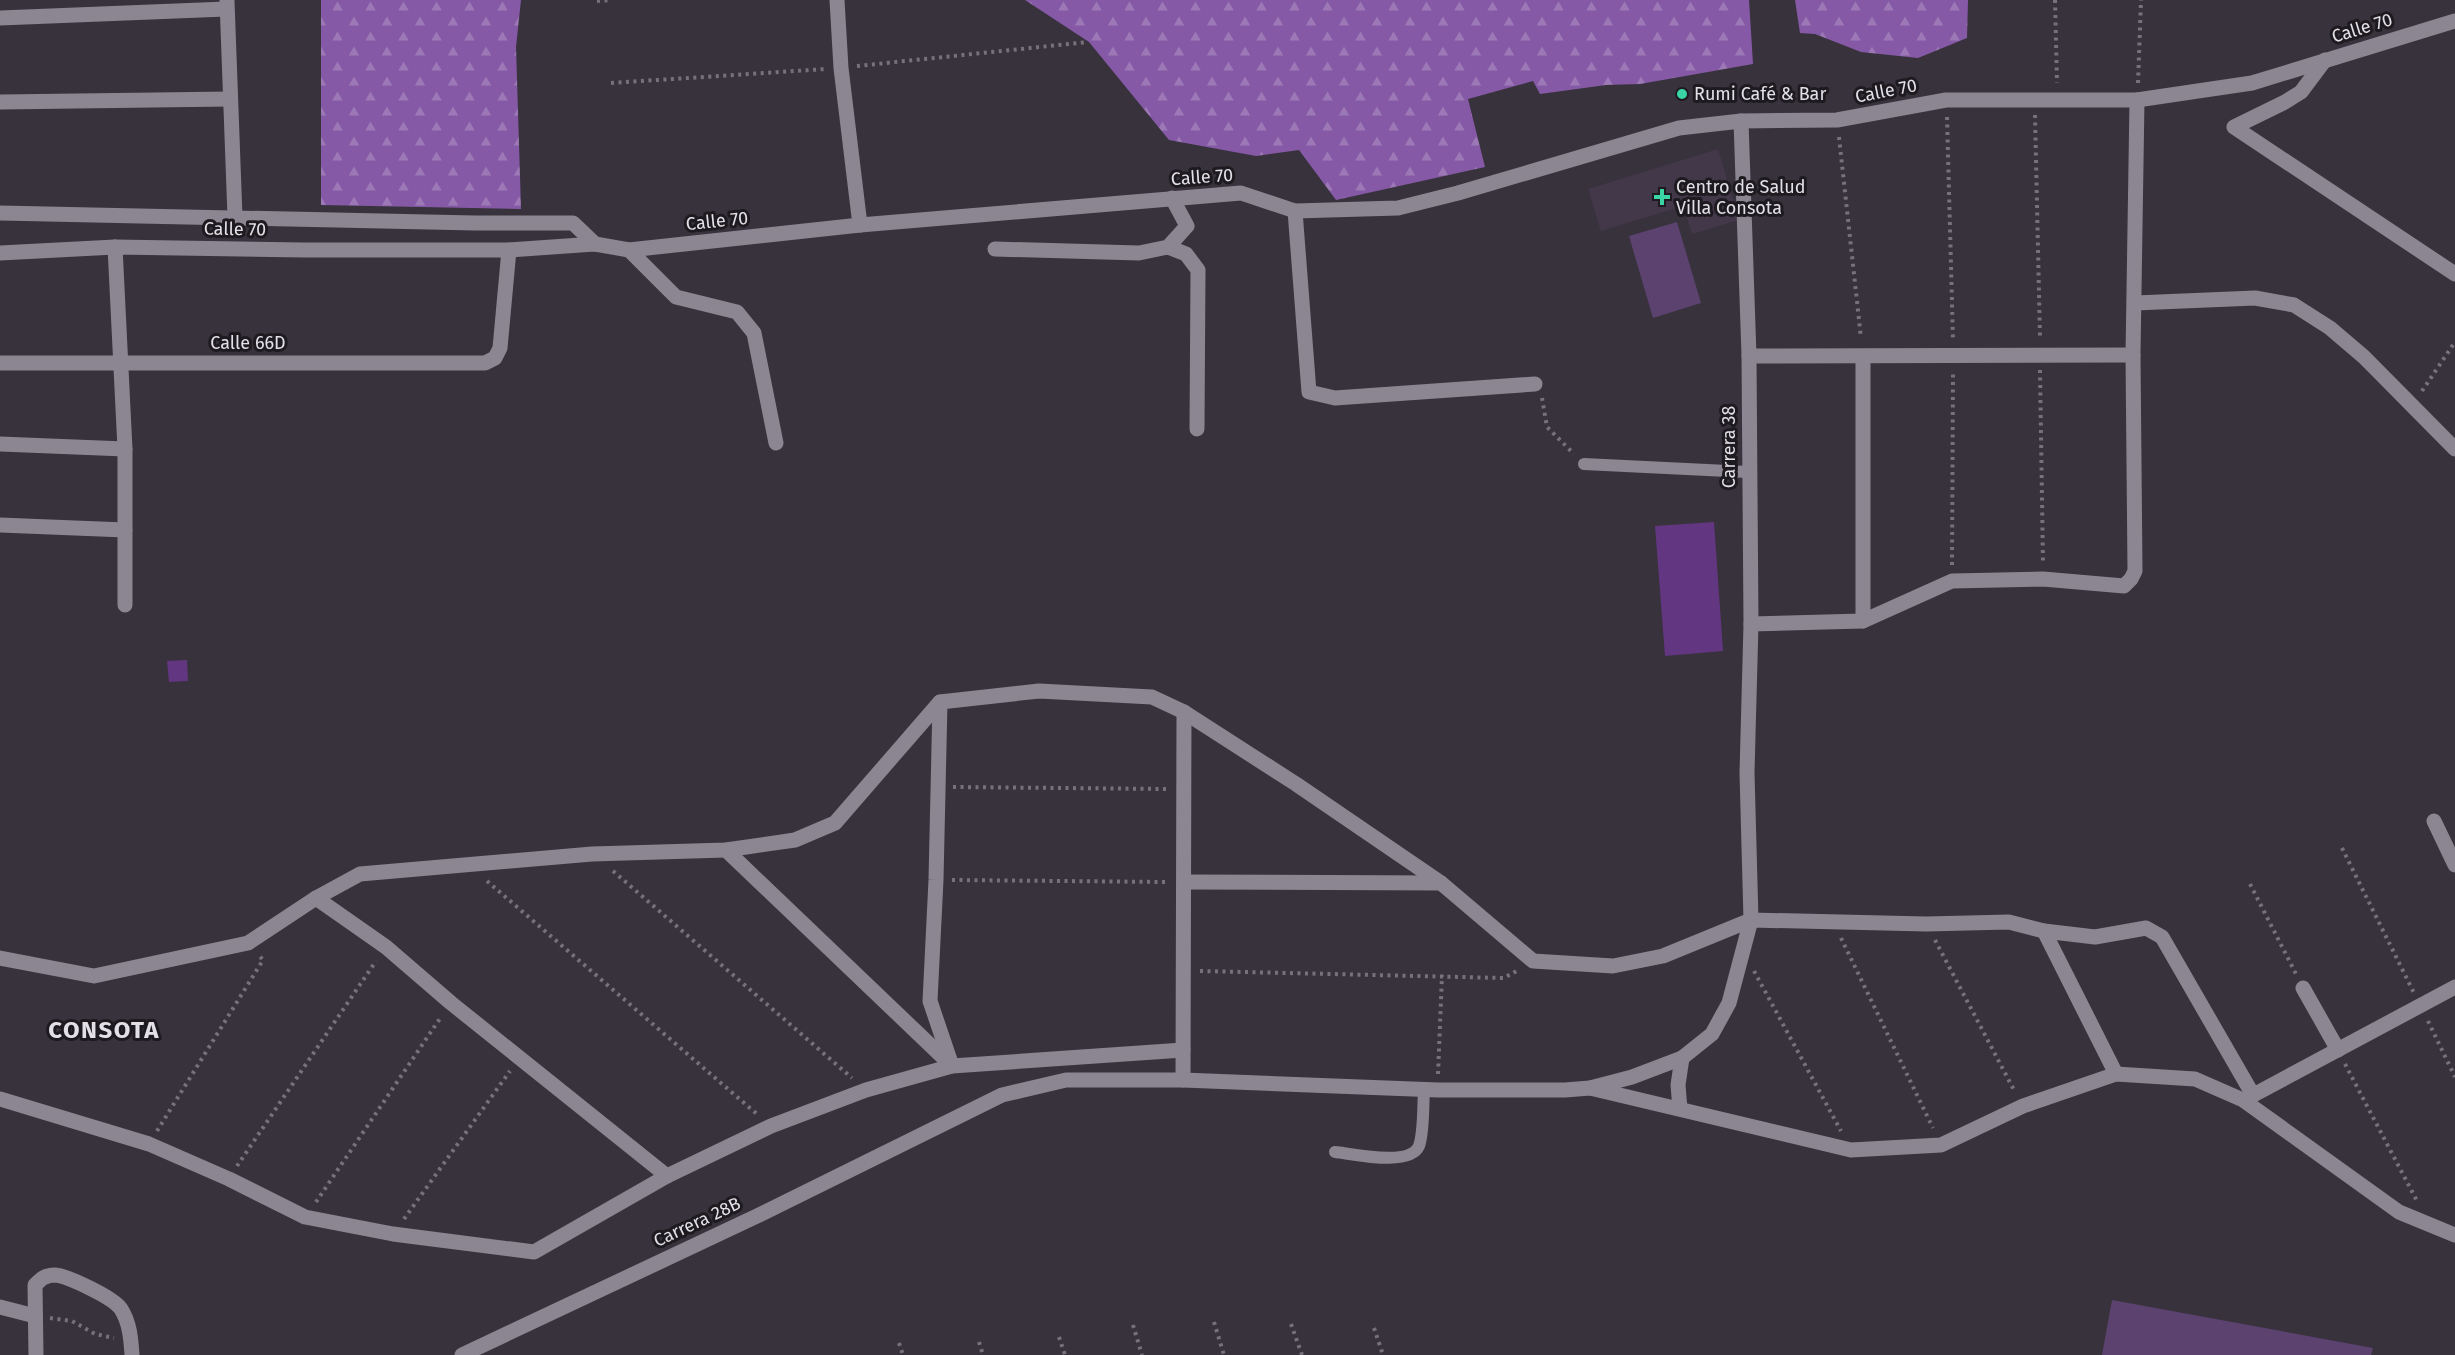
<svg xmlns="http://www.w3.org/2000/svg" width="2455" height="1355" font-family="'Fira Sans',sans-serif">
<defs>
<pattern id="forest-firs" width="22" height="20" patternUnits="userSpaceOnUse" patternTransform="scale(1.5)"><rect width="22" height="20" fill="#8559a6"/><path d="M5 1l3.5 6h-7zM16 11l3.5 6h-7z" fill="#9c78b6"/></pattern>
</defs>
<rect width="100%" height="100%" fill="#38323d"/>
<polygon fill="#423849" points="1718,149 1739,220 1692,234 1683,206 1601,231 1588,189"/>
<g fill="#5b426f">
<polygon points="1677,222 1701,303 1653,318 1629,236"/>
<polygon points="2112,1300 2373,1348 2371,1355 2102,1355"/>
</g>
<g fill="url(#forest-firs)">
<polygon points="321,0 521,0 516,47 521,209 321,205"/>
<polygon points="1025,0 1749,0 1753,64 1640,84 1606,85 1540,94 1533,81 1468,99 1485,167 1336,200 1299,150 1256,156 1169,140 1089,42"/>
<polygon points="1795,0 1968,0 1967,38 1918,58 1861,52 1815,34 1800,33"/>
</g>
<g fill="#623681">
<polygon points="1714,522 1723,651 1665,656 1655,526"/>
<polygon points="187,660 188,681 169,682 167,661"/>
</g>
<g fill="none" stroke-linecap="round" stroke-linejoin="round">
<g stroke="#76717b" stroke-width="4" stroke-dasharray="3 4.5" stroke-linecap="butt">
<polyline points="2055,0 2057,83"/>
<polyline points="597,1 612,0"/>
<polyline points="857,66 1088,42"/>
<polyline points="611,83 826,69"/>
<polyline points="2138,83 2141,0"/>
<polyline points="2035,115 2040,338"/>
<polyline points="1947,117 1953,340"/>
<polyline points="1839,137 1861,338"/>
<polyline points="2040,370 2043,563"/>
<polyline points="2422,391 2455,342"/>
<polyline points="1542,398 1547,427 1574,454"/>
<polyline points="1952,565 1953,372"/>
<polyline points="953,787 1168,789"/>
<polyline points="2342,848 2414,993"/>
<polyline points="613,871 852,1078"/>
<polyline points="952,880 1166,882"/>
<polyline points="487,881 758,1115"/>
<polyline points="2250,884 2296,974"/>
<polyline points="1841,938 1933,1128"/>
<polyline points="1935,940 2015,1092"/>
<polyline points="1200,971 1504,978 1520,969"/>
<polyline points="1754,971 1841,1131"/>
<polyline points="2428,1021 2455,1077"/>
<polyline points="2345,1064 2417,1201"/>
<polyline points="1438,1074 1442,975"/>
<polyline points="157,1131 263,960 258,954"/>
<polyline points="237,1166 376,961"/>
<polyline points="316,1202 441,1017"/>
<polyline points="404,1219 510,1071"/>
<polyline points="50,1318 72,1321 95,1334 114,1338"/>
<polyline points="1214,1322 1224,1355"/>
<polyline points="1291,1324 1302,1355"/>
<polyline points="1133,1325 1142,1355"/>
<polyline points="1374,1328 1383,1355"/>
<polyline points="1059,1337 1065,1355"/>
<polyline points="979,1342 983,1355"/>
<polyline points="899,1343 903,1355"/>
</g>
<g stroke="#8c8592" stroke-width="12">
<polyline points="1584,464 1748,472"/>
<path d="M1335 1152C1354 1154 1410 1167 1419 1146 1424 1132 1423 1105 1424 1089"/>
</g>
<g stroke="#8c8592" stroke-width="15">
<polyline points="837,0 841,68 860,225"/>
<polyline points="227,1 235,217"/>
<polyline points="0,18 226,9"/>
<polyline points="2325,60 2301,92 2285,102 2234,127 2455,274"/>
<polyline points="0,102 230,99"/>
<polyline points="1295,211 1309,392 1335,398 1535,384"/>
<polyline points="0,213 475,223 573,223 595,244"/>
<polyline points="115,247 125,449 125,605"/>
<polyline points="1168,247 1186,254 1198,270 1197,429"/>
<polyline points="995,249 1139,253 1168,247 1187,226 1172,198"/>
<polyline points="629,250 676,297 737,312 754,333 776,443"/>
<polyline points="2135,303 2255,298 2294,305 2330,328 2364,357 2455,449"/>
<polyline points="1749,356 2133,355"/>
<polyline points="1863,357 1863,621"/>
<polyline points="0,363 485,363 495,358 500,348 509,250"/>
<polyline points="0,444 125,449"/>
<polyline points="0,525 125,530"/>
<polyline points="1751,624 1863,621 1952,581 2043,579 2124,586 2131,579 2135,571 2133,355 2137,100"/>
<polyline points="940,702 936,880 930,1001 952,1066"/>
<polyline points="2434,821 2455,865"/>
<polyline points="726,850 949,1063"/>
<polyline points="1184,882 1441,883"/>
<polyline points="316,898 386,947 451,1003 667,1176"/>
<polyline points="2044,931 2116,1074"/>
<polyline points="0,958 94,976 248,943 316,898 360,874 592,854 726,850 795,840 835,823 940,702 1039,691 1152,697 1184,712 1296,784 1441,883 1533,961 1613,966 1663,956 1751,920 1926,924 2009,922 2044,931 2095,937 2146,928 2162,937 2253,1095"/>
<polyline points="2303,988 2338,1050"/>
<polyline points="1183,1080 1184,712"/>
<polyline points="1590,1088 1851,1150 1941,1145 2023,1106 2116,1074 2195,1079 2243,1100 2399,1212 2455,1235"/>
<polyline points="0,1099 149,1144 229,1179 305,1217 393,1234 534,1252 667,1176 771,1126 866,1090 952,1066 1183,1050"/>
<polyline points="2246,1099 2455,987"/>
<polyline points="0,1307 35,1316"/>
<path d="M36 1355 35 1285C41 1279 45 1275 55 1275 68 1276 114 1298 121 1309 130 1323 131 1340 132 1355"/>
</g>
<g stroke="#8c8592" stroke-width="15">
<polyline points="0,253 115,247 305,250 509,250 595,244 629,250 860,225 1241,193 1295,211 1398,208 1458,193 1679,128 1741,121 1837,120 1946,100 2137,100 2252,83 2455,21"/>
<polyline points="1680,1109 1678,1085 1682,1058"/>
<polyline points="462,1355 757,1216 1002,1095 1066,1080 1183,1080 1438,1090 1565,1090 1590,1088 1632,1077 1682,1058 1712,1034 1729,1003 1751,920 1747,773 1751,624 1749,356 1741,121"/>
</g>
</g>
<g fill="#3ad4a5" stroke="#1e1b20" stroke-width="2">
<circle cx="1682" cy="94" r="6"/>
<path d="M1659 188h6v6h6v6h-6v6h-6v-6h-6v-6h6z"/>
</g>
<g text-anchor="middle" stroke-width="6" stroke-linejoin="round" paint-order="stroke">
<g font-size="18" fill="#e3e0e7" stroke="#1e1b20">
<text transform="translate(2362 28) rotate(-17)" y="6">Calle 70</text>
<text transform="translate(1886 91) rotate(-11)" y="6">Calle 70</text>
<text transform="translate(1202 177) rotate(-4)" y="6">Calle 70</text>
<text transform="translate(717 221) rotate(-6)" y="6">Calle 70</text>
<text transform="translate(235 229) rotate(1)" y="6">Calle 70</text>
<text x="248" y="349">Calle 66D</text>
<text transform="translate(1729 447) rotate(-90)" y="6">Carrera 38</text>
<text transform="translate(697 1222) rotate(-25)" y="6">Carrera 28B</text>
</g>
<g font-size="18" fill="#e3e0e7" stroke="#1e1b20" text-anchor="start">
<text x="1694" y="100">Rumi Café &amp; Bar</text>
<text x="1676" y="193">Centro de Salud<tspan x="1676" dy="21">Villa Consota</tspan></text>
</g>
<g font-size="24" font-weight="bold" letter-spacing="1.5" fill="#e3e0e7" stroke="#1e1b20">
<text x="104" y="1038">CONSOTA</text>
</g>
</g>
</svg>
